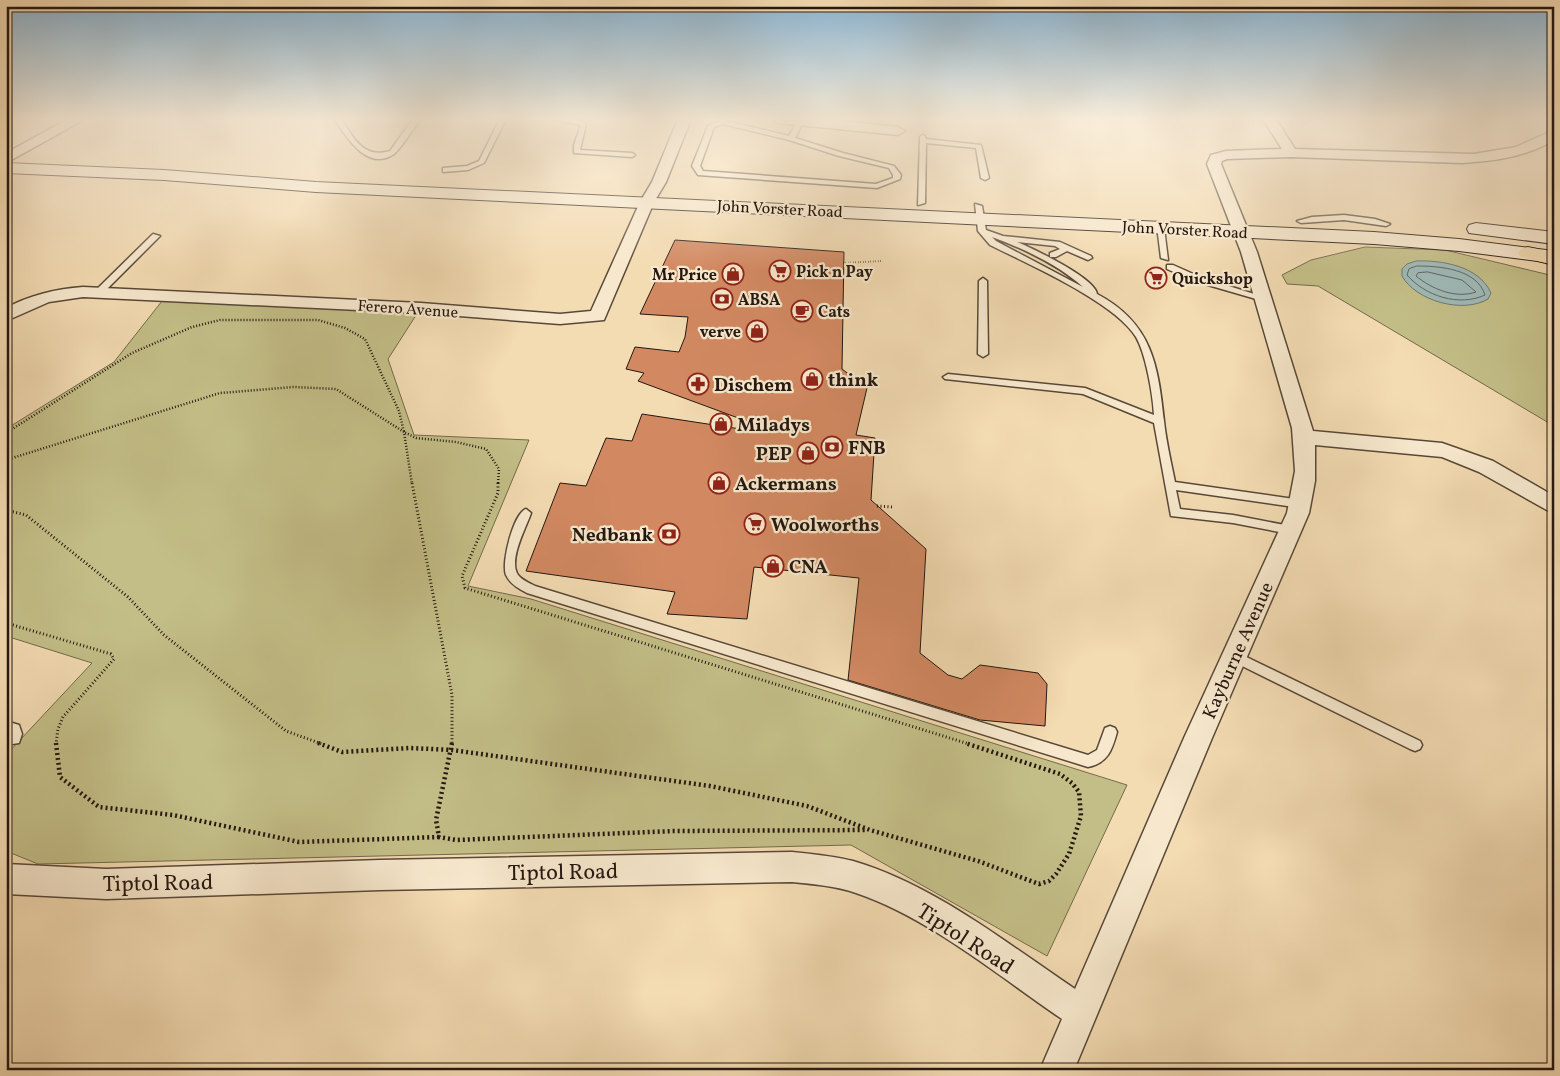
<svg xmlns="http://www.w3.org/2000/svg" width="1560" height="1076" font-family="Vollkorn,serif">
<rect width="100%" height="100%" fill="#f3dbb2"/>
<filter id="stains"><feTurbulence type="fractalNoise" baseFrequency=".004" numOctaves="4"/><feColorMatrix values="0 0 0 0 .2 0 0 0 0 .09 0 0 0 0 .02 0 0 0 .5 -.17"/></filter>
<radialGradient id="worn" r=".72"><stop offset=".6" stop-color="#630" stop-opacity="0"/><stop offset="1" stop-color="#630" stop-opacity=".3"/></radialGradient>
<g fill="#c3be87" stroke="#746a4c">
<polygon points="1365,247 1445,250 1554,276 1554,426 1318,286 1287,284 1282,275 1311,260"/>
<polygon points="166,296 420,309 388,359 414,435 529,440 468,586 531,599 1127,785 1047,956 851,845 38,864 6,851 6,755 92,663 6,636 6,429 114,362"/>
</g>
<path fill="#9fb9b6" stroke="#6e7874" d="M1416 261C1442 260 1479 266 1491 293L1488 299C1463 314 1416 301 1402 276V269L1407 264Z"/>
<g fill="none" stroke-linecap="round" stroke-linejoin="round">
<g stroke="#626863" stroke-width="1">
<path d="M1417 266C1440 266 1477 269 1485 295 1459 307 1425 296 1407 275L1409 269Z"/>
<path d="M1428 272 1462 280 1476 292C1455 299 1432 289 1416 276L1418 273Z"/>
</g>
</g>
<polygon fill="#d28962" stroke="#241710" points="675,240 844,252 842,369 867,388 856,435 875,438 871,500 926,549 920,653 948,675 962,679 980,665 1038,673 1047,684 1045,726 980,720 848,680 859,578 754,567 747,619 667,614 675,592 526,571 560,483 586,486 606,438 632,441 642,414 747,430 749,422 638,381 644,373 626,369 635,347 679,352 685,337 688,317 640,314"/>
<g fill="none" stroke-linecap="round" stroke-linejoin="round">
<g stroke="#584838" stroke-width="3">
<g id="service">
<path d="M334 119H341C354 138 363 159 390 151L413 119H420C414 127 401 149 394 154 367 172 347 137 334 119Z"/>
<polygon points="500,119 506,119 484,163 468,170 443,172 443,168 467,166 479,161"/>
<path d="M549 119C560 119 577 117 586 124L580 150 632 153 635 155 632 157 574 153V145L581 125Z"/>
<path d="M723 120 789 136 798 121H802L803 122 795 138 843 153 894 166 901 175 900 179 877 188 698 175 692 166 708 126ZM723 124 789 140 839 156 889 168 893 175V178L876 184 703 171 700 166 714 127Z"/>
<polygon points="923,135 925,136 926,139 981,145 989,178 985,180 981,178 976,148 926,143 925,203 918,205 920,137"/>
<path d="M975 204 982 206 986 230 1003 236 1060 242 1091 256 1092 258 1088 260 1067 251 1056 257H1050V253L1060 249 1055 246 1017 242C1034 249 1095 278 1097 294 1152 323 1158 365 1164 421 1166 441 1171 462 1175 482L1301 500 1306 504 1301 508 1176 490 1180 509 1233 515 1290 526 1296 530 1294 533 1290 534 1233 523 1171 516 1154 423 1083 394 945 379 943 377 948 374 1085 388 1154 415C1153 395 1146 354 1136 337 1115 302 1028 264 990 245L978 231ZM992 237C1024 249 1057 264 1083 287L996 241Z"/>
<polygon points="1344,215 1375,219 1390,224 1386,226 1344,220 1301,223 1297,221 1312,217"/>
<polygon points="1157,226 1164,228 1168,260 1161,258"/>
<polygon points="153,234 160,236 101,295 95,295 95,291"/>
<polygon points="1167,265 1173,265 1200,277 1267,298 1263,301 1194,281 1167,269"/>
<polygon points="983,278 987,281 988,354 983,357 978,354 979,281"/>
<path d="M526 509 531 513C526 528 508 560 518 575 522 580 529 583 535 586L1088 755 1097 750 1105 728 1110 726 1115 728 1117 732C1112 750 1108 763 1088 767L527 593C519 589 510 584 506 575 501 562 514 513 526 509Z"/>
<polygon points="1234,651 1420,741 1422,745 1420,749 1415,751 1410,749 1230,660 1228,656 1230,652"/>
</g>
</g>
<g stroke="#584838" stroke-width="3">
<g id="minor">
<polygon points="68,119 85,119 6,163 6,153"/>
<path d="M678 119H691L666 182 654 202 604 320 560 324 421 313 83 297 49 302 6 321V308C30 295 56 289 83 287L421 303 560 314 591 311 640 202 652 182Z"/>
<polygon points="772,119 822,119 898,127 905,131 898,135 778,123"/>
<path d="M1263 119H1276L1295 149 1474 154 1516 147 1554 130V140C1526 157 1494 161 1462 163L1291 157 1227 159 1222 161 1221 164 1257 252 1313 431 1442 443 1493 461 1554 496V514L1479 472 1442 457 1315 445V481L1309 513 1212 738 1074 1070H1040L1062 1019C1000 977 928 917 856 893 836 886 813 884 792 882L380 890 106 899 6 894V864L106 869 380 860 792 852C812 854 833 856 853 861 934 885 1005 942 1075 989L1184 738 1287 513 1295 471 1292 428 1241 252 1207 164 1211 155 1226 151 1282 149Z"/>
<polygon points="6,721 19,725 22,734 19,743 6,745"/>
</g>
</g>
<g stroke="#241710" stroke-width="2">
<g id="secondary">
<polygon points="6,163 164,170 316,182 1374,232 1459,239 1554,251 1554,263 1459,251 1374,244 316,192 164,180 6,173"/>
<polygon points="1476,223 1554,232 1554,244 1469,233 1467,229 1469,225"/>
</g>
</g>
<g stroke="#241710" stroke-width="2">
<polygon id="primary" points="1528,247 1554,253 1554,265 1521,257 1518,253 1521,249"/>
</g>
<polyline stroke="#241710" stroke-width="2" stroke-dasharray="0.5 2" stroke-linecap="butt" points="843,263 881,261"/>
<g stroke="#241710" stroke-width="2.5" stroke-dasharray="1 2" stroke-linecap="butt">
<polyline points="6,433 132,353 192,327 220,320 318,320 345,328 365,339 399,411 404,432 416,438 456,442 486,449 499,469 498,484"/>
<polyline points="6,460 220,393 294,387 336,389 404,432 412,484"/>
</g>
<g stroke="#241710" stroke-width="3" stroke-dasharray="1 2.5" stroke-linecap="butt">
<polyline points="412,483 452,695 452,744"/>
<polyline points="498,483 498,493 462,576 465,588 969,744"/>
<polyline points="877,506 893,507"/>
<polyline points="6,510 26,515 128,597 164,635 286,731 322,744"/>
<polyline points="6,623 111,654 114,659 63,717 58,729 56,744"/>
</g>
<g stroke="#241710" stroke-width="4.5" stroke-dasharray="2 3" stroke-linecap="butt">
<polyline points="56,743 60,777 99,807 173,815 299,842 439,837"/>
<polyline points="318,743 342,752 410,748 452,750 710,786 807,806 870,830 978,861 1039,884 1049,881 1056,874 1069,854 1081,816 1079,792 1072,783 1060,774 965,743"/>
<polyline points="452,743 436,820 439,837 456,840 674,831 867,830"/>
</g>
<use href="#service" fill="#f7e8cd" fill-rule="evenodd"/>
<use href="#minor" fill="#f7e8cd" fill-rule="evenodd"/>
<use href="#secondary" fill="#f7e8cd" fill-rule="evenodd"/>
<use href="#primary" fill="#f3dbb2" fill-rule="evenodd"/>
</g>
<linearGradient id="sky" x2="0" y2="1"><stop stop-color="#8bb6d4"/><stop offset="0.44" stop-color="#faefdc"/><stop offset="1" stop-color="#faefdc" stop-opacity="0"/></linearGradient>
<rect width="1560" height="270" fill="url(#sky)"/>
<defs>
<g id="supermarket-ring" transform="scale(1.125)"><circle r="9.5" fill="#f7e8cd" stroke="#8f2418" stroke-width="1.5"/><path d="M-6-5.5h2.5l.6 2H6L4.5 2H-2.5L-4.4-4H-6ZM-1.5 3.2a1.3 1.3 0 1 0 .1 0ZM3 3.2a1.3 1.3 0 1 0 .1 0Z" fill="#8f2418"/></g>
<g id="shop-ring" transform="scale(1.125)"><circle r="9.5" fill="#f7e8cd" stroke="#8f2418" stroke-width="1.5"/><path d="M-5-2.5h2.3a2.7 3.5 0 0 1 5.4 0H5L5.5 6h-11ZM-1.5-2.5h3a1.5 2.3 0 0 0-3 0Z" fill="#8f2418"/></g>
<g id="bank-ring" transform="scale(1.125)"><circle r="9.5" fill="#f7e8cd" stroke="#8f2418" stroke-width="1.5"/><path d="M-6-4H6V4H-6ZM0-2.3a2.3 2.3 0 1 0 0 4.6a2.3 2.3 0 1 0 0-4.6Z" fill="#8f2418"/></g>
<g id="cafe-ring" transform="scale(1.125)"><circle r="9.5" fill="#f7e8cd" stroke="#8f2418" stroke-width="1.5"/><path d="M-5.5-4.5H6V0H3Q3 3.5 0 3.5H-2.5Q-5.5 3.5-5.5 0ZM3-3.2v2h1.7v-2ZM-6 4.5H4V6H-6Z" fill="#8f2418"/></g>
<g id="pharmacy-ring" transform="scale(1.125)"><circle r="9.5" fill="#f7e8cd" stroke="#8f2418" stroke-width="1.5"/><path d="M-2-6h4v4h4v4h-4v4h-4v-4h-4v-4h4Z" fill="#8f2418"/></g>
</defs>
<g fill-rule="evenodd">
<use href="#supermarket-ring" x="780" y="271"/>
<use href="#shop-ring" x="733" y="274"/>
<use href="#supermarket-ring" x="1156" y="278"/>
<use href="#bank-ring" x="722" y="299"/>
<use href="#cafe-ring" x="802" y="311"/>
<use href="#shop-ring" x="757" y="331"/>
<use href="#shop-ring" x="812" y="379"/>
<use href="#pharmacy-ring" x="698" y="384"/>
<use href="#shop-ring" x="721" y="424"/>
<use href="#bank-ring" x="832" y="447"/>
<use href="#shop-ring" x="808" y="453"/>
<use href="#shop-ring" x="719" y="483"/>
<use href="#supermarket-ring" x="755" y="524"/>
<use href="#bank-ring" x="669" y="534"/>
<use href="#shop-ring" x="773" y="566"/>
</g>
<g text-anchor="middle" stroke-width="4.5" stroke-linejoin="round" paint-order="stroke">
<g font-size="16" fill="#241710" stroke="#f7e8cd">
<text transform="translate(780 208) rotate(3)" y="6">John Vorster Road</text>
<text transform="translate(1185 229) rotate(3)" y="6">John Vorster Road</text>
<text transform="translate(408 308) rotate(4)" y="6">Ferero Avenue</text>
</g>
<g font-size="16" font-weight="bold" fill="#241710" stroke="#f7e8cd" text-anchor="start">
<text x="796" y="277">Pick n Pay</text>
<text x="717" y="280" text-anchor="end">Mr Price</text>
<text x="1172" y="284">Quickshop</text>
<text x="738" y="305">ABSA</text>
<text x="818" y="317">Cats</text>
<text x="741" y="337" text-anchor="end">verve</text>
</g>
<g font-size="19" font-weight="bold" fill="#241710" stroke="#f7e8cd" text-anchor="start">
<text x="828" y="386">think</text>
<text x="714" y="391">Dischem</text>
<text x="737" y="431">Miladys</text>
<text x="848" y="454">FNB</text>
<text x="792" y="460" text-anchor="end">PEP</text>
<text x="735" y="490">Ackermans</text>
<text x="771" y="531">Woolworths</text>
<text x="653" y="541" text-anchor="end">Nedbank</text>
<text x="789" y="573">CNA</text>
</g>
<g font-size="19" fill="#241710" stroke="#f7e8cd">
<text transform="translate(1237 650) rotate(-66)" y="7">Kayburne Avenue</text>
</g>
<g font-size="22" fill="#241710" stroke="#f7e8cd">
<text transform="translate(563 871) rotate(-1)" y="8">Tiptol Road</text>
<text transform="translate(158 882) rotate(-1)" y="8">Tiptol Road</text>
<text transform="translate(966 938) rotate(33)" y="8">Tiptol Road</text>
</g>
</g>
<rect width="1560" height="1076" fill="none" stroke="#f3dbb2" stroke-width="25"/>
<rect x="8" y="8" width="1545" height="1061" fill="none" stroke="#241710" stroke-width="2.5"/>
<rect x="12" y="12" width="1535" height="1051" fill="none" stroke="#241710"/>
<rect width="100%" height="100%" filter="url(#stains)"/>
<rect width="100%" height="100%" fill="url(#worn)"/>
</svg>
